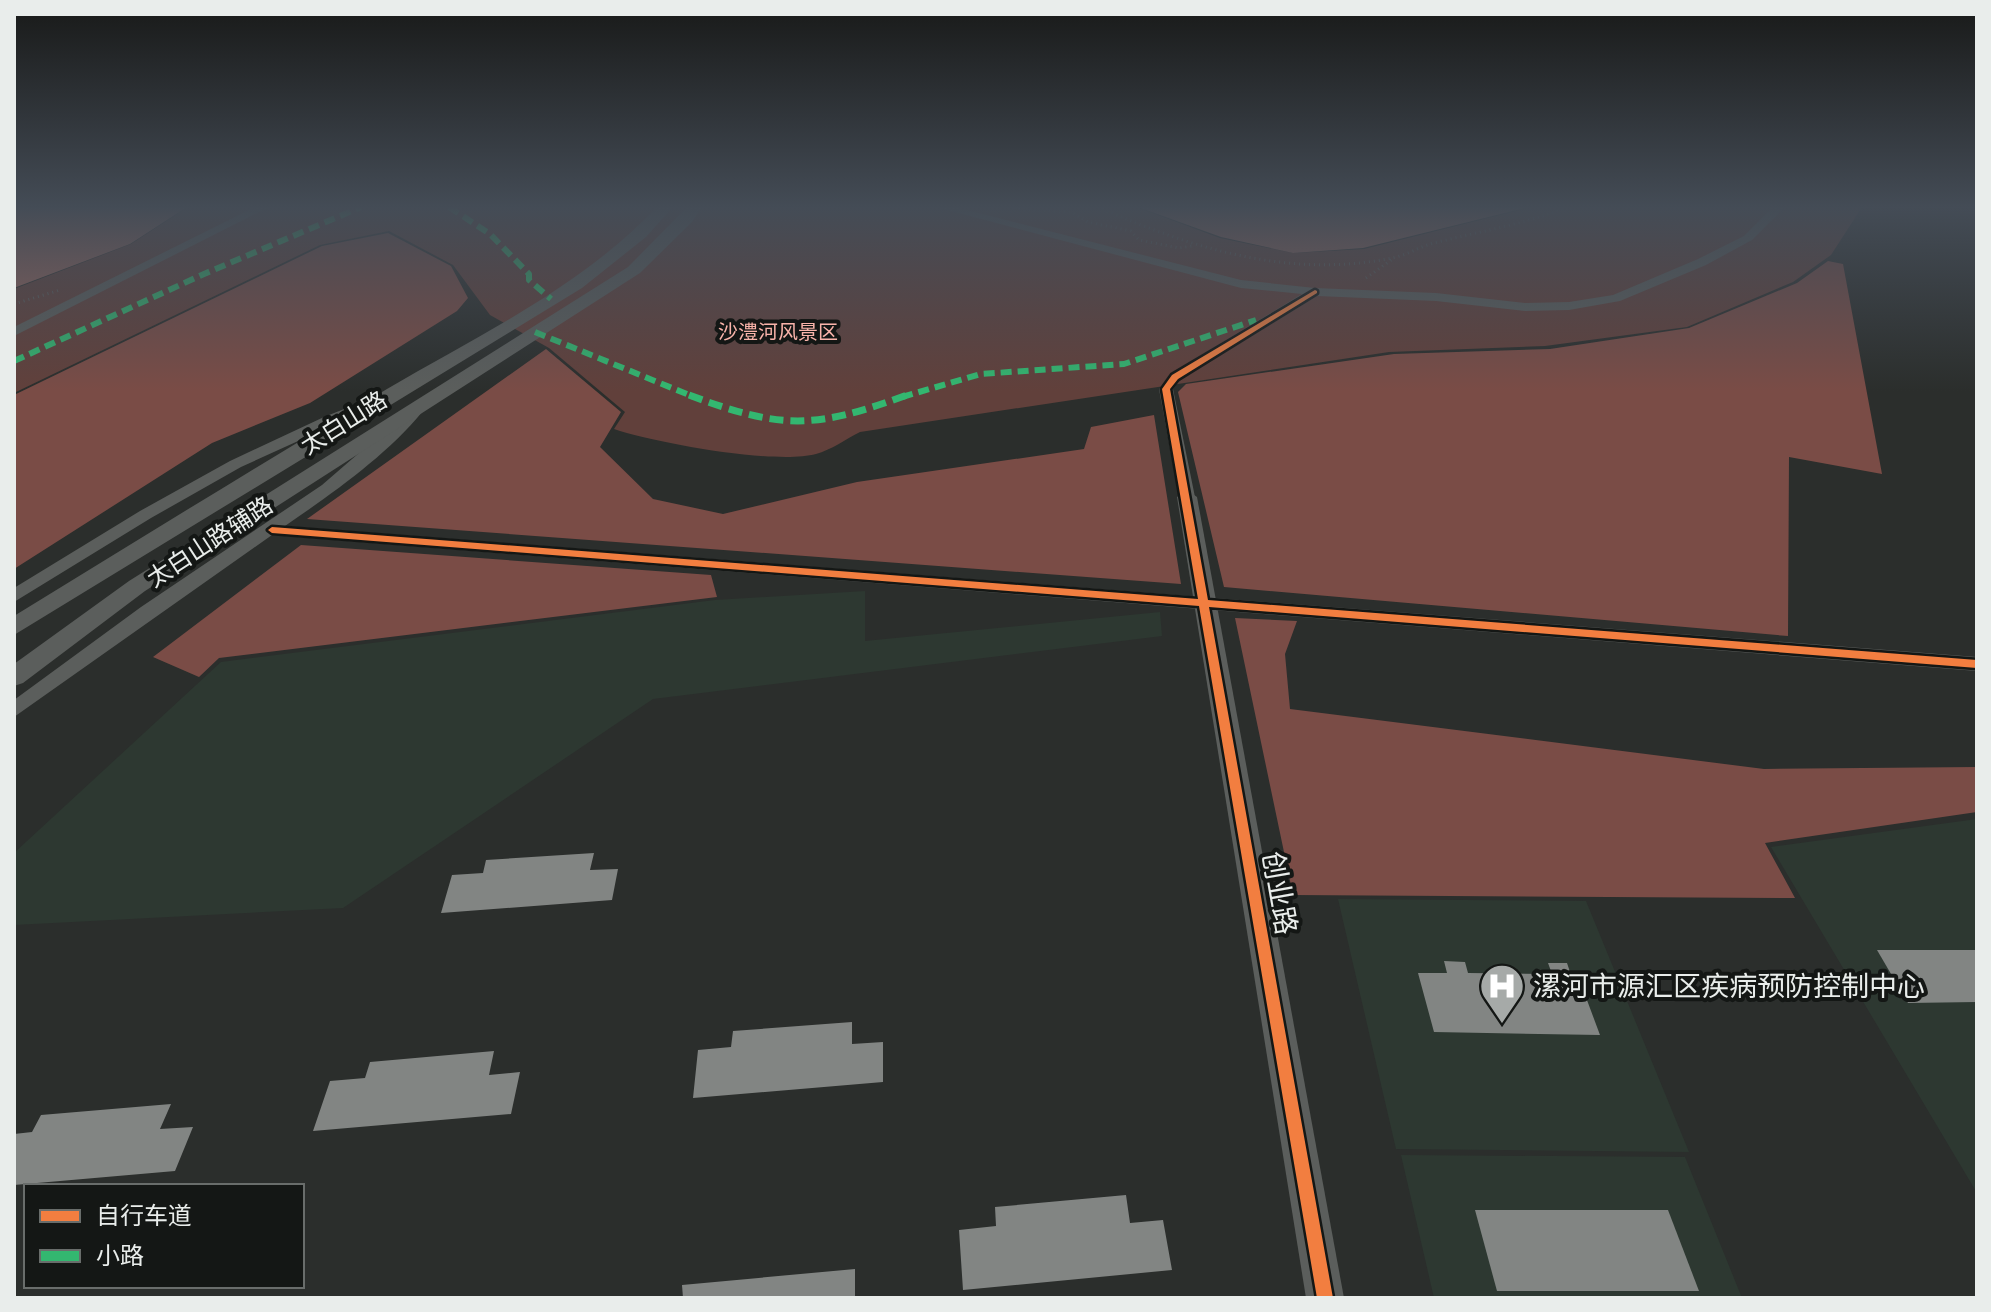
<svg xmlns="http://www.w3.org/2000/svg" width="1991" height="1312" font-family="'Alegreya Sans','Noto Sans SC',sans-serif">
<rect width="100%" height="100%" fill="#2b2e2c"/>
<g fill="#2d3831">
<polygon points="865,591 865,641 1160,612 1162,636 653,699 343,908 14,925 14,853 221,662 715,600"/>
<polygon points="1977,819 1977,1193 1771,847"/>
<polygon points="1338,899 1586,901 1689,1152 1396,1149"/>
<polygon points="1401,1155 1685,1157 1742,1298 1434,1298"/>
</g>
<path fill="#61403b" d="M188 207H1136L1220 238 1293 253 1364 249 1532 207H1862L1831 255 1793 282 1687 327 1545 346 1389 352 860 432C846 439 831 450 816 454 775 465 656 443 614 429L625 412 549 348 490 315 453 265 389 231 320 245 14 393V289L131 244Z"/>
<g fill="#7a4c46">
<polygon points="388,233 451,266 468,298 457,311 310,403 212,443 14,569 14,395 322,246"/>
<polygon points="1828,261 1843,264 1882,474 1789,457 1788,636 1224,587 1178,392 1186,384 1394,354 1550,349 1689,328 1797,283"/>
<polygon points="546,349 621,412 600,447 653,499 723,514 857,482 1084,449 1091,427 1154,415 1181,584 307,519"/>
<polygon points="301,545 711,575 717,597 219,658 199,677 153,657"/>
<polygon points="1235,618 1297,621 1285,654 1290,709 1764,769 1977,767 1977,812 1765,843 1795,898 1293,895"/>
</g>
<g fill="#98665e">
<polygon points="14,207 187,207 130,244 14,288"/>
<polygon points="1138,207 1529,207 1363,248 1293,253 1221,237"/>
</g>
<g fill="#828583">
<polygon points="594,853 590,870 618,869 612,900 441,913 452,875 483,873 486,860"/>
<polygon points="1877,950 1977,950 1977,1002 1908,1003"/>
<polygon points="1444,961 1465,962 1468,973 1552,974 1548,963 1567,963 1571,975 1578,976 1600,1035 1434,1032 1418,973 1447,973"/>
<polygon points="852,1022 852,1044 883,1042 883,1082 693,1098 698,1050 731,1047 733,1031"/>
<polygon points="494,1051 489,1075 520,1072 511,1114 313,1131 330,1081 365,1078 370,1062"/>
<polygon points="171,1104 160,1129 193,1127 175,1171 14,1185 14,1134 32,1132 41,1115"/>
<polygon points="1126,1195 1130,1223 1163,1220 1172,1270 963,1290 959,1230 996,1226 995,1207"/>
<polygon points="1475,1210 1668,1210 1699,1291 1497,1291"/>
<polygon points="855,1269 855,1298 683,1298 682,1285"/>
</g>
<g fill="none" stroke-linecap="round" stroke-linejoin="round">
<g stroke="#5f605f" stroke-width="3" stroke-dasharray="1 4" stroke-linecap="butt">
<path d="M1098 207C1191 248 1289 279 1392 258 1408 255 1422 245 1438 242 1482 231 1525 224 1567 207"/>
<polyline points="1014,209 1071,212 1088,222 1131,231 1139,240 1179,248 1192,246"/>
<polyline points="1366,278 1394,258"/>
<polyline points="14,304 60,290"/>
</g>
<g fill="#5b5e5c" fill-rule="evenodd">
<polygon points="255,207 269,207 14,336 14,327"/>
<polygon points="936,207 955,207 1241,280 1315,288 1436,293 1525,303 1569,302 1613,295 1698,259 1744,236 1773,207 1785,207 1752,240 1706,265 1620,301 1569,310 1525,311 1436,301 1317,296 1180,380 1173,389 1195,497 1187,502 1179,497 1159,389 1170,374 1302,294 1241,288"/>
<polygon points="377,396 384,400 382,403 241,467 151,518 14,602 14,588 140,511 230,461 324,417"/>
<path d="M416 407 423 411C386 456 333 493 285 526L1977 657V671L272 535 14 717V700L141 607 322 485 411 408Z"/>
</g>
<g fill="#5b5e5c" fill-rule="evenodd">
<path d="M657 207H673L646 237 582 288 14 635V616C138 540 262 463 387 389 481 334 581 287 657 207Z"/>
<polygon points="687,207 702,207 692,222 640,273 145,591 23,683 14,686 14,664 129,581 628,267"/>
<polygon points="1187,490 1197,497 1344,1298 1306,1298 1177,497"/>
</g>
<g stroke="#33b770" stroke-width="6" stroke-dasharray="11 6" stroke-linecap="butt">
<polyline points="449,207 490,234 529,274 529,280 551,299"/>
<polyline points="535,332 694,397"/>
<polyline points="14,361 204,274 361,207"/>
<polyline points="902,397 981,374 1124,364 1256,320"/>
</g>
<path stroke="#33b770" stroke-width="7" stroke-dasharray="14 7" stroke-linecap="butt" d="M689 395C782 430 815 429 907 395"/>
<g stroke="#141715" stroke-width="5">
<polygon id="cycleway" points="1315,290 1317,291 1317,293 1178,379 1170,389 1208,600 1977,660 1977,668 1209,607 1333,1298 1317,1298 1199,606 272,533 268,530 272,527 1198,599 1162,389 1172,375"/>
</g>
<use href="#cycleway" fill="#f27e40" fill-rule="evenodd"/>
</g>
<linearGradient id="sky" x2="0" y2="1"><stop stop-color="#181918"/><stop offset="0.53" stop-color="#444c56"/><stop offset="1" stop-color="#444c56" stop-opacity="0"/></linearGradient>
<rect width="1991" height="391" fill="url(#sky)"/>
<defs>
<g id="hospital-pin" transform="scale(2.3)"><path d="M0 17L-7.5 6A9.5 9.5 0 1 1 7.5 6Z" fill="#a6aaa8" stroke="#141715"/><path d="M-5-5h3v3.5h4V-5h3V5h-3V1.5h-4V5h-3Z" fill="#fff"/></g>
</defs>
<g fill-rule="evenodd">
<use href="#hospital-pin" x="1502" y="986"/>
</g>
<g text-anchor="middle" stroke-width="8" stroke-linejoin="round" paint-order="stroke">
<g font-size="20" fill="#f9b4aa" stroke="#141715">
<text x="778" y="339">沙澧河风景区</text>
</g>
<g font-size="24" fill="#e9edeb" stroke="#141715">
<text transform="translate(344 423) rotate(-32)" y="8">太白山路</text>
<text transform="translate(210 542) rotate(-33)" y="8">太白山路辅路</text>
</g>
<g font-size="28" fill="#e9edeb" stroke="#141715">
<text transform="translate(1280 893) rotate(80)" y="10">创业路</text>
</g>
<g font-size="28" fill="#e9edeb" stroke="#141715" text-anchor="start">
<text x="1533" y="996">漯河市源汇区疾病预防控制中心</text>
</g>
</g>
<rect width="1991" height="1312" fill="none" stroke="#e9edeb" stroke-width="32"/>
<rect x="24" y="1184" width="280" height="104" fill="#141715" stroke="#696d6b" stroke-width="2"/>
<rect x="40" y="1210" width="40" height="12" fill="#f27e40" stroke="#696d6b" stroke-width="2"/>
<text x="96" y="1224" font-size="24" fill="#e9edeb">自行车道</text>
<rect x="40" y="1250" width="40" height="12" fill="#33b770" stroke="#696d6b" stroke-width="2"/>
<text x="96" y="1264" font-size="24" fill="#e9edeb">小路</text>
</svg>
